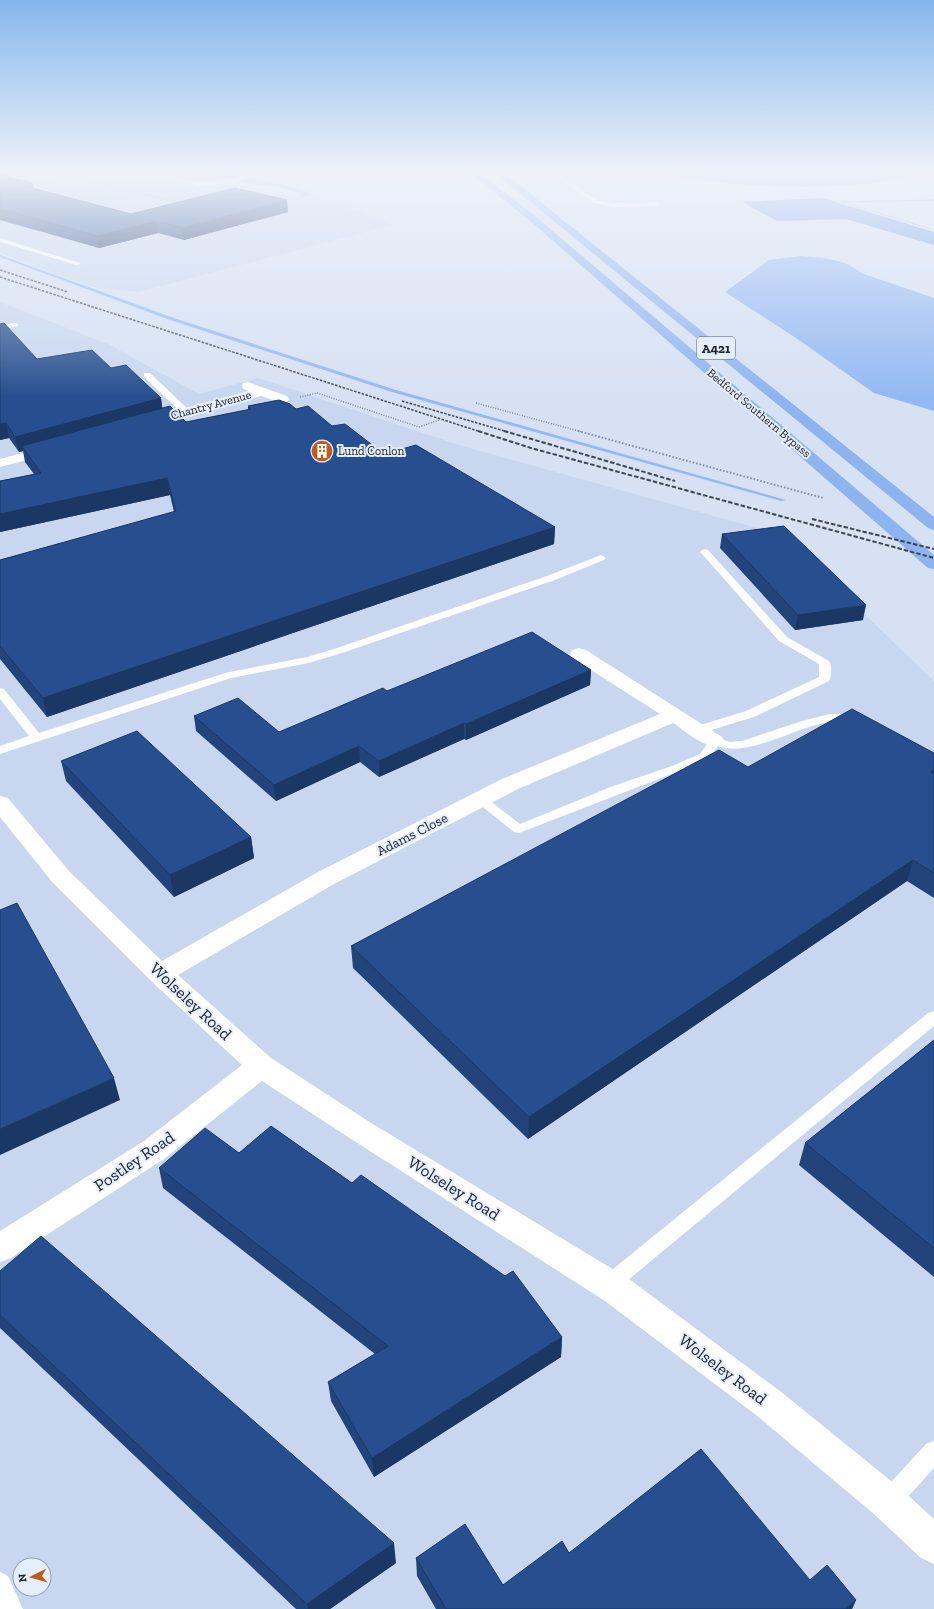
<svg xmlns="http://www.w3.org/2000/svg" width="934" height="1609" font-family="'Zilla Slab',serif">
<rect width="100%" height="100%" fill="#d6e1f3"/>
<g fill="#c8d7ef" fill-rule="evenodd">
<polygon points="0,172 168,172 233,189 331,201 393,225 138,292 93,287 0,253"/>
<path d="M0 302 108 344 199 394 258 378 459 445 782 535 934 681V1609H0ZM20 1565H44V1589H20Z"/>
</g>
<polygon fill="#709de2" points="823,198 934,232 934,245 846,219 777,221 742,202"/>
<g fill="#94b9f2">
<polygon points="198,172 225,172 302,190 311,194 305,197 300,197 302,194 278,186 251,184"/>
<path d="M650 172H905L903 177C892 179 881 182 870 184 858 185 845 185 833 186 771 189 711 183 650 172Z"/>
<path d="M801 256C822 258 844 258 861 273L934 298V411L874 393 796 338 725 292 769 260Z"/>
</g>
<g fill="none" stroke-linecap="round" stroke-linejoin="round">
<polygon fill="#94b9f2" fill-rule="evenodd" points="0,255 174,318 396,390 786,500 781,501 392,392 170,320 0,257"/>
<g stroke="#828a97" stroke-width="1" stroke-dasharray="1 1.5" stroke-linecap="butt">
<polyline points="55,172 179,203"/>
<polyline points="39,184 94,172"/>
<polyline points="934,200 842,202 934,230"/>
</g>
<g stroke="#828a97" stroke-width="1.5" stroke-dasharray="1 1.5" stroke-linecap="butt">
<polyline points="300,397 317,393 419,427 439,420"/>
<polyline points="476,403 582,432"/>
</g>
<polyline stroke="#828a97" stroke-width="2" stroke-dasharray="1.5 2" stroke-linecap="butt" points="578,431 823,498"/>
<g fill="#fff" fill-rule="evenodd">
<path d="M140 172C161 172 181 181 201 182 226 184 248 172 272 172L226 184 201 186Z"/>
<polygon points="280,172 287,172 293,175 291,176"/>
<polygon points="549,172 555,172 598,201 614,203 656,202 659,204 656,206 614,207 594,203"/>
<polygon points="0,238 80,263 81,264 76,265 0,242"/>
<polygon points="16,323 18,324 18,326 0,329 0,325"/>
<polygon points="144,373 150,373 189,410 189,414 183,414 144,377"/>
<path d="M705 549 708 550 787 637 829 661C832 665 832 677 829 681L754 717 698 734 694 733 692 730 694 727 746 711 819 677V664L779 641 702 554 700 552 702 550Z"/>
<polygon points="601,555 606,558 604,560 555,580 342,653 309,663 231,678 0,754 0,746 29,736 0,699 0,688 4,689 39,733 225,673 307,657 334,649 547,576"/>
<path d="M830 714 857 715 859 718 857 721C848 723 839 720 830 722 796 726 750 758 718 746L708 760 519 833 514 832 474 800 475 797H485L520 824 613 786 672 766 700 754 711 738 715 737 730 742 742 741 802 721Z"/>
<polygon points="934,1011 934,1026 616,1290 609,1293 602,1290 599,1284 602,1278 928,1013"/>
<polygon points="934,1441 934,1468 897,1509 889,1512 881,1509 878,1501 881,1493 926,1444"/>
<polygon points="0,1572 8,1576 23,1609 0,1609"/>
</g>
<g fill="#fff" fill-rule="evenodd">
<polygon points="248,382 287,396 289,399 287,402 282,403 261,396 149,426 144,425 142,422 144,419 249,391 243,389 242,386 243,383"/>
<polygon points="53,445 58,446 60,449 58,452 0,467 0,459"/>
<path d="M579 648 586 650 722 737 725 741 722 745C705 750 687 732 673 723L518 789 334 884 178 975 271 1058 368 1121 629 1279 780 1391 901 1489 934 1519V1564L921 1558 875 1515 756 1415 605 1301 348 1137 262 1081 164 1159 11 1258 0 1262V1231L144 1141 242 1065 151 981 53 883 0 817V796L8 798 69 871 162 961 318 872 502 779 660 714 572 658 570 654 572 650Z"/>
</g>
<g fill="#8eb4f0" fill-rule="evenodd">
<polygon points="469,172 478,172 535,216 934,555 934,569 928,568 529,220"/>
<polygon points="494,172 503,172 934,517 934,530 928,528"/>
</g>
<g stroke="#3f464e" stroke-width="1.5" stroke-dasharray="2.5 1.5" stroke-linecap="butt">
<polyline points="0,270 68,292"/>
<polyline points="0,277 481,432"/>
<polyline points="402,401 508,432"/>
</g>
<g stroke="#3f464e" stroke-width="2" stroke-dasharray="4.5 2" stroke-linecap="butt">
<polyline points="478,431 531,448 934,558"/>
<polyline points="504,431 675,481"/>
<polyline points="812,519 934,549"/>
</g>
</g>
<g fill="#22447b">
<polygon points="0,175 32,183 33,189 131,214 288,212 184,240 158,233 99,248 0,220"/>
<polygon points="0,324 37,359 111,368 161,398 162,409 186,422 248,410 248,406 296,409 332,426 384,454 555,527 554,544 47,717 0,659 0,560 174,512 170,495 0,532 0,481 34,474 25,462 23,451 19,452 9,438 0,440"/>
<polygon points="722,534 863,620 795,630 720,548"/>
<polygon points="591,670 590,685 466,740 464,739 379,777 360,762 276,801 196,731 194,716 279,732 387,691"/>
<polygon points="934,753 934,898 907,881 528,1139 353,968 351,946 748,767"/>
<polygon points="61,761 251,837 254,858 174,897 66,781"/>
<polygon points="934,1040 934,1277 799,1165 805,1143"/>
<polygon points="239,1153 352,1183 562,1337 561,1357 374,1477 331,1401 328,1382 375,1354 163,1188 159,1168"/>
<polygon points="0,1271 396,1563 330,1609 296,1609 0,1328"/>
<polygon points="569,1553 810,1580 856,1600 852,1609 436,1609 417,1576 416,1558 503,1585"/>
</g>
<g fill="#1b3764">
<polygon points="32,183 34,194 21,185"/>
<polygon points="287,200 288,212 184,240 183,228"/>
<polygon points="156,221 158,233 99,248 97,236"/>
<polygon points="161,398 163,413 22,446 23,451 19,452 15,437"/>
<polygon points="6,423 9,438 0,440 0,424"/>
<polygon points="167,478 170,495 0,532 0,514"/>
<polygon points="555,527 554,544 47,717 43,698"/>
<polygon points="866,605 863,620 795,630 798,615"/>
<polygon points="591,670 590,685 466,740 466,724"/>
<polygon points="464,723 464,739 379,777 379,761"/>
<polygon points="359,746 360,762 276,801 274,785"/>
<polygon points="251,837 254,858 174,897 170,875"/>
<polygon points="913,860 907,881 528,1139 529,1117"/>
<polygon points="114,1078 120,1100 0,1155 0,1129"/>
<polygon points="562,1337 561,1357 374,1477 372,1458"/>
<polygon points="394,1543 396,1563 330,1609 308,1609 307,1604"/>
<polygon points="856,1600 852,1609 846,1609"/>
</g>
<g fill="#274f8f" stroke="#1b3764">
<polygon points="0,175 32,183 21,185 131,214 235,188 287,200 183,228 156,221 97,236 0,209"/>
<polygon points="4,323 37,359 92,350 111,368 126,365 161,398 15,437 6,423 0,424 0,324"/>
<polygon points="279,400 290,404 296,409 308,406 332,426 345,424 384,454 416,445 555,527 43,698 0,646 0,560 176,511 167,478 0,514 0,481 41,473 22,446 170,406 186,422 251,409 248,406"/>
<polygon points="784,526 866,605 798,615 722,534"/>
<polygon points="532,632 591,670 466,724 464,723 379,761 359,746 274,785 194,716 238,698 279,732 383,688 387,691"/>
<polygon points="852,709 934,753 934,770 931,772 934,773 934,873 913,860 529,1117 351,946 719,750 748,767"/>
<polygon points="137,731 251,837 170,875 61,761"/>
<polygon points="17,903 114,1078 0,1129 0,910"/>
<polygon points="934,1040 934,1248 805,1143"/>
<polygon points="271,1126 352,1183 361,1175 505,1276 513,1271 562,1337 372,1458 328,1382 388,1346 159,1168 205,1128 239,1153"/>
<polygon points="41,1236 394,1543 307,1604 0,1315 0,1271"/>
<polygon points="701,1449 810,1580 827,1565 856,1600 846,1609 446,1609 416,1558 465,1524 503,1585 562,1541 569,1553"/>
</g>
<linearGradient id="sky" x2="0" y2="1"><stop stop-color="#86b6ec"/><stop offset="0.43" stop-color="#edf2fa"/><stop offset="1" stop-color="#edf2fa" stop-opacity="0"/></linearGradient>
<rect width="934" height="397" fill="url(#sky)"/>
<defs>
<g id="building-disc" transform="scale(1.15)"><circle r="9.5" fill="#bd5c1b" stroke="#e5eefd"/><path d="M-4-6H4V6H1V3H-1V6H-4ZM-2.5-4.3h1.7v1.8h-1.7ZM.8-4.3h1.7v1.8H.8ZM-2.5-1h1.7V.8h-1.7ZM.8-1h1.7V.8H.8Z" fill="#fff"/></g>
</defs>
<g fill-rule="evenodd">
<use href="#building-disc" x="322" y="451"/>
</g>
<g text-anchor="middle" stroke-width="4" stroke-linejoin="round" paint-order="stroke">
<g font-size="12" fill="#20252b" stroke="#e5eefd">
<text transform="translate(211 405) rotate(-15)" y="4">Chantry Avenue</text>
<text transform="translate(759 413) rotate(40)" y="4">Bedford Southern Bypass</text>
</g>
<g font-size="12" fill="#20252b" stroke="#e5eefd" text-anchor="start">
<text x="338" y="455">Lund Conlon</text>
</g>
<rect fill="#e5eefd" stroke="#5b616a" stroke-width="1" x="697" y="337" width="38" height="22" rx="3"/>
<g font-size="13" font-weight="bold" fill="#20252b">
<text x="716" y="353">A421</text>
</g>
<g font-size="14" fill="#20252b" stroke="#e5eefd">
<text transform="translate(412 834) rotate(-27)" y="5">Adams Close</text>
</g>
<g font-size="17" fill="#20252b" stroke="#e5eefd">
<text transform="translate(191 1001) rotate(43)" y="6">Wolseley Road</text>
<text transform="translate(134 1161) rotate(-34)" y="6">Postley Road</text>
<text transform="translate(454 1188) rotate(32)" y="6">Wolseley Road</text>
<text transform="translate(723 1369) rotate(37)" y="6">Wolseley Road</text>
</g>
</g>
<g transform="translate(32 1577) rotate(264)"><circle r="19" fill="#e5eefd" stroke="#969ea9"/>
<path d="M0-3L7 15L0 10L-7 15Z" fill="#bd5c1b"/>
<text y="-6" font-size="11" font-weight="bold" text-anchor="middle" fill="#20252b">N</text>
</g>
</svg>
